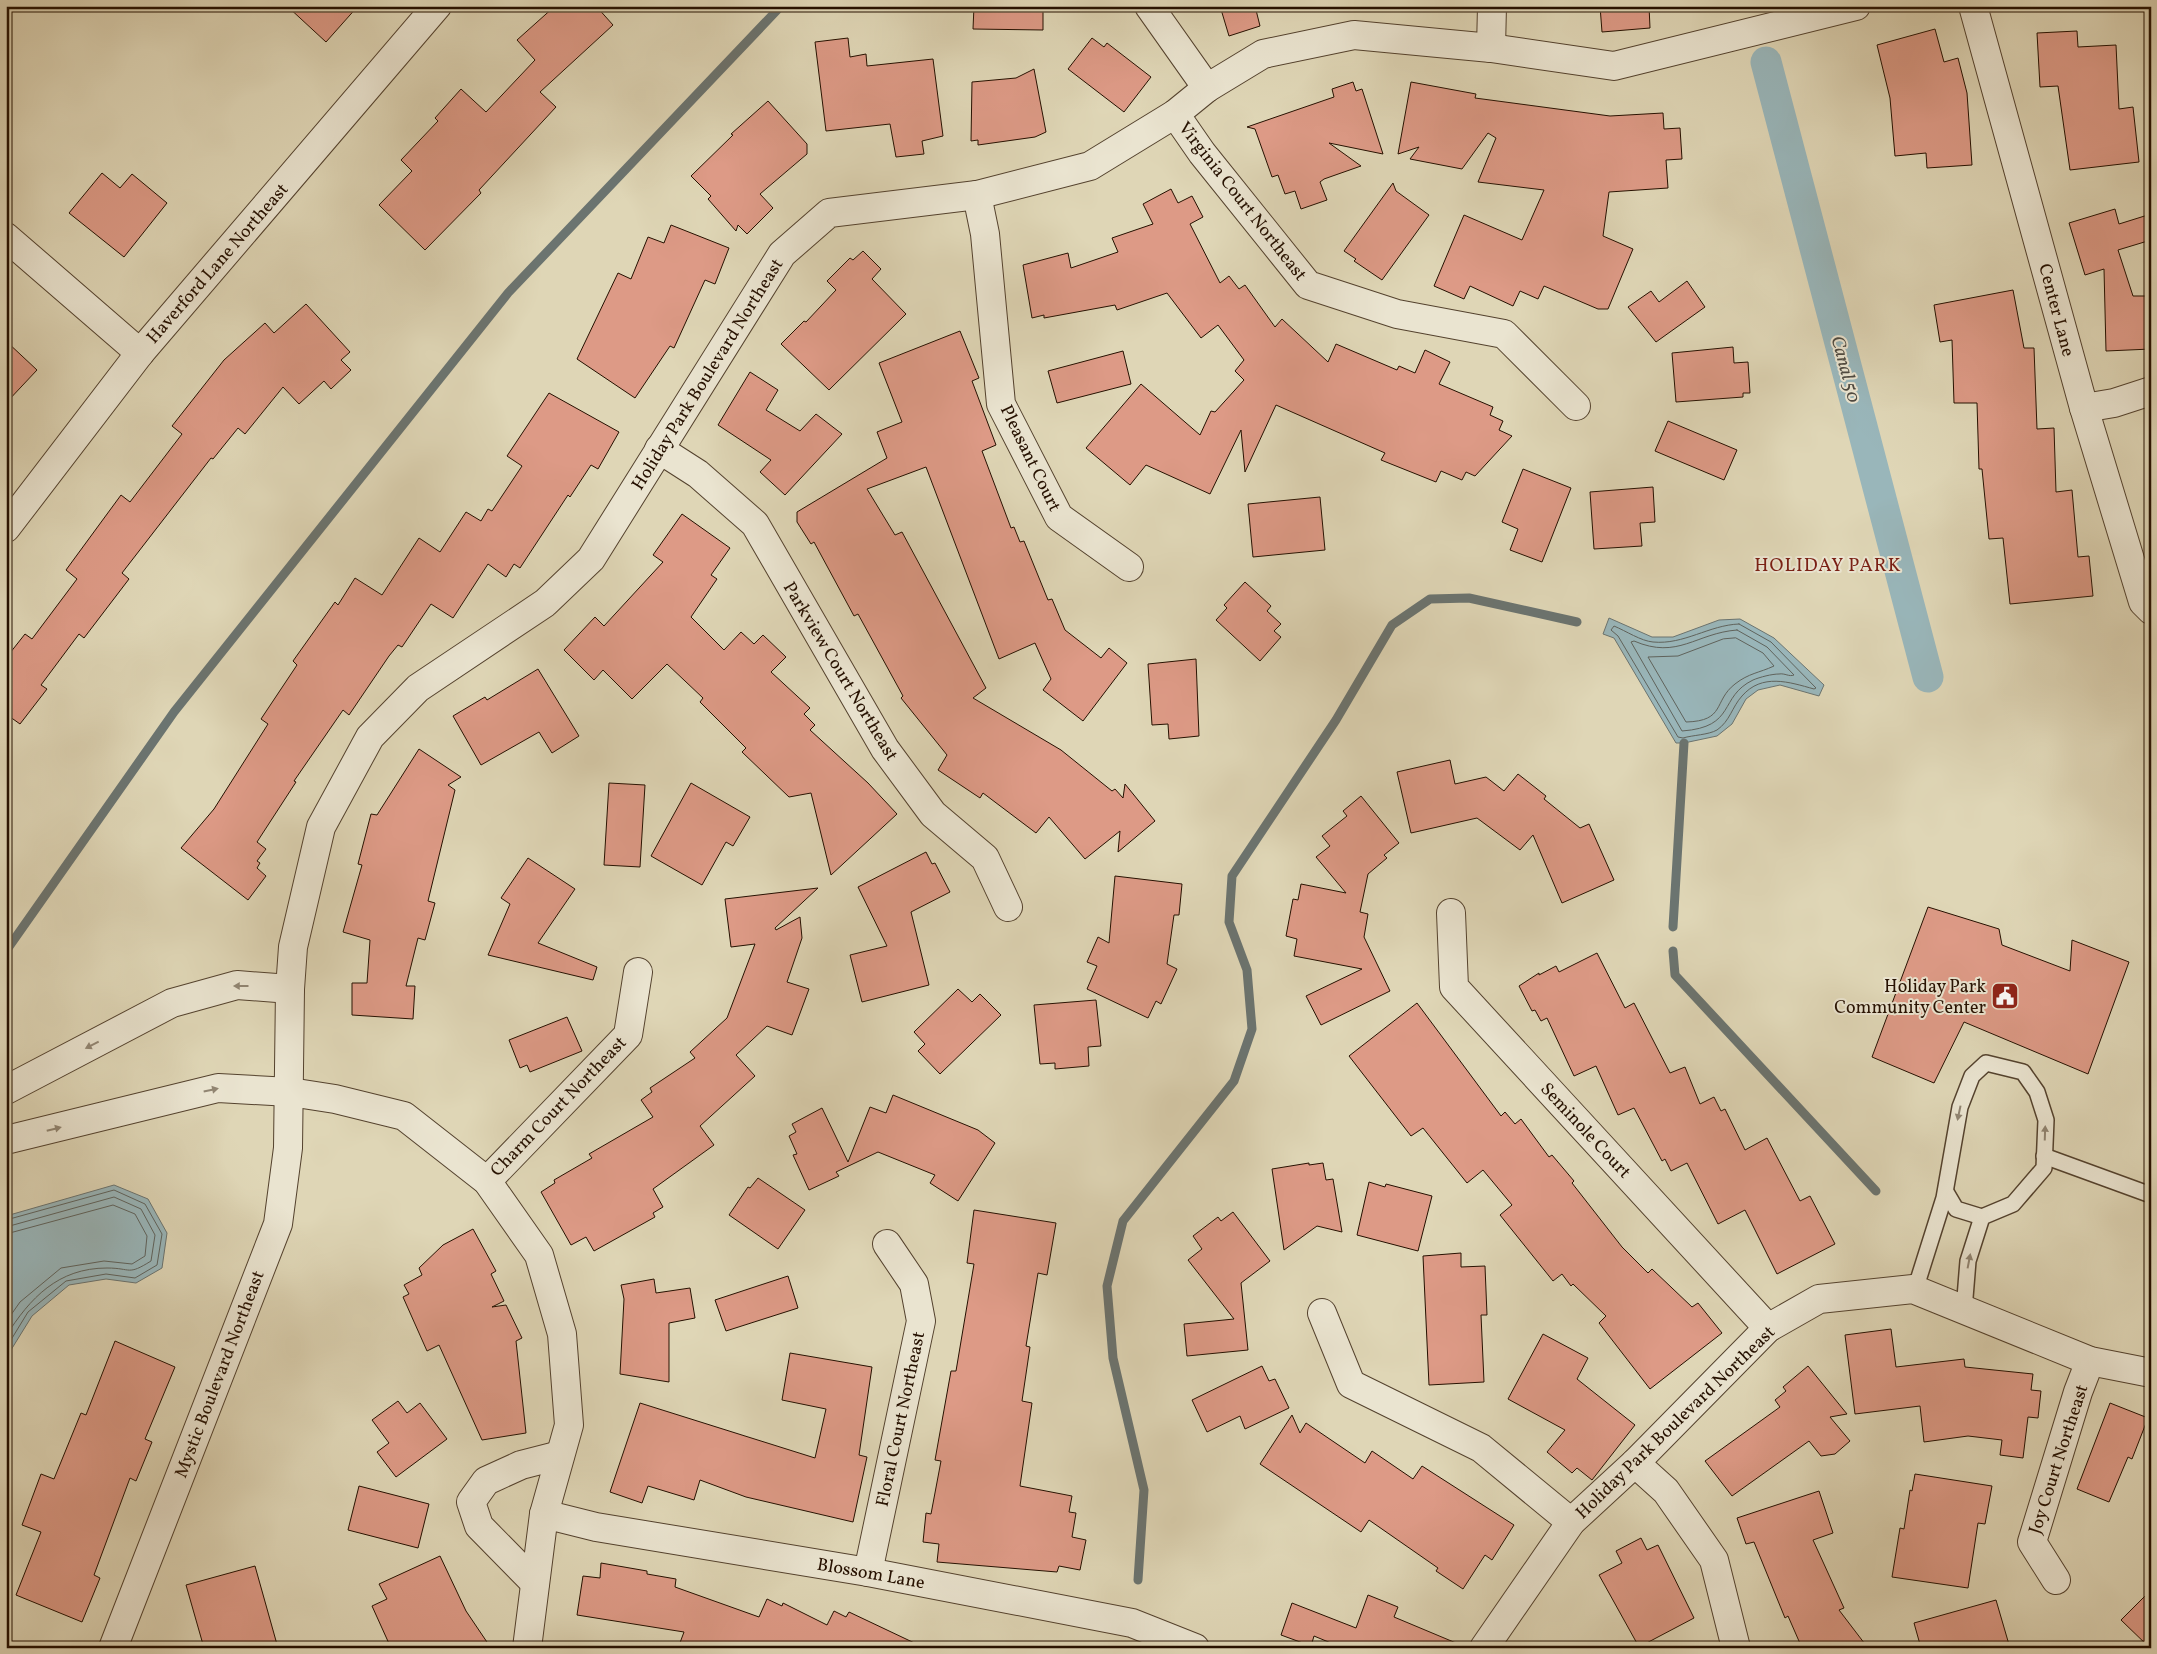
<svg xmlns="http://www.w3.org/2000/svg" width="2157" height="1654" font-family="Vollkorn,serif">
<rect width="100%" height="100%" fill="#dfd6b6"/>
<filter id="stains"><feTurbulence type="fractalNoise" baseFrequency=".004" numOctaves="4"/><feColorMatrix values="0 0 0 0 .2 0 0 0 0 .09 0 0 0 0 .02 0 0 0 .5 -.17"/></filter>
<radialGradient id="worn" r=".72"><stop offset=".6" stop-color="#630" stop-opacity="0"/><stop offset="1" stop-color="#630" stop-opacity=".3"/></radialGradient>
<g fill="#99b6ba" stroke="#6b7470">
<polygon points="1609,618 1652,637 1673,637 1719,620 1740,619 1774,638 1824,685 1819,696 1780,685 1758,690 1746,699 1732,724 1717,736 1684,743 1676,743 1614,638 1603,634"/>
<polygon points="114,1185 148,1199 167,1233 162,1268 136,1283 106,1279 69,1285 32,1316 6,1358 6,1216"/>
</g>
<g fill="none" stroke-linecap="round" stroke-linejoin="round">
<g stroke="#5f635d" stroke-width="1">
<path d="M1739 624 1771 642 1816 688 1814 689C1789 682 1762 673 1742 696 1732 707 1730 721 1717 730 1708 735 1693 735 1683 738L1678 737 1618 636 1611 630 1614 626C1626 631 1641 641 1653 642 1684 645 1709 625 1739 624Z"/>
<path d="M1737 630 1767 647 1794 675C1789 677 1785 673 1779 674 1772 674 1760 677 1753 680 1718 697 1737 727 1682 731L1631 642 1634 641C1678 660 1696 633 1737 630Z"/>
<path d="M1736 638 1763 653 1774 666C1759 673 1749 673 1735 684 1713 701 1726 721 1686 722L1648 657 1678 656 1723 639Z"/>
<polyline points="6,1220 114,1190 145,1204 162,1234 157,1265 135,1278 106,1274 66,1281 28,1312 6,1348"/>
<path d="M6 1227 114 1197 141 1209 155 1235 151 1261C127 1276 132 1268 107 1268 58 1268 30 1298 6 1336"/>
<polyline points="6,1234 113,1205 135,1214 147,1236 145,1256 132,1264 104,1261 61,1268 20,1302 6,1322"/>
</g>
<g stroke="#6b7470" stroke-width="9">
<polyline points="1673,927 1684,743"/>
<polyline points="6,951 174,712 508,293 781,6"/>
<polyline points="1673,951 1675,975 1876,1191"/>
<polyline points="1138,1580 1144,1490 1113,1358 1107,1286 1123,1221 1234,1081 1252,1029 1247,970 1229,922 1232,876 1336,720 1392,625 1430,599 1469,598 1577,622"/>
</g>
<polyline stroke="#99b6ba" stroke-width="31" points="1766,62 1928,677"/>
</g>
<g fill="#dd9a86" stroke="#251000">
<polygon points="287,6 358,6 326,42"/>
<polygon points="555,6 596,6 613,25 540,92 556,107 479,190 481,193 425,250 379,205 412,171 401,160 438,121 435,118 461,89 486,112 535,60 517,40"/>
<polygon points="974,6 1043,6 1043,30 973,29"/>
<polygon points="1220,6 1255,6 1260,26 1229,36"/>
<polygon points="1600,6 1649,6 1650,28 1602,32"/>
<polygon points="1935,29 1944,62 1958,58 1967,93 1972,165 1927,168 1926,153 1895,156 1890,98 1877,45"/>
<polygon points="2077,31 2078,47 2116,45 2119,109 2133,107 2139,162 2070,170 2058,86 2040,87 2037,33"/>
<polygon points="848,38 850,57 866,54 867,66 933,59 943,136 922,141 924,154 896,157 890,124 826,131 815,42"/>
<polygon points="1092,38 1104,47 1107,43 1151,77 1124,112 1068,69"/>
<polygon points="1034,69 1046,132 1035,137 978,145 978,140 971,141 972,82 1016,78"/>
<polygon points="1353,82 1356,91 1362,89 1383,154 1329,143 1361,166 1324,179 1320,182 1327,200 1301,209 1295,191 1285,194 1278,175 1272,177 1255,129 1247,127 1334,97 1332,89"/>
<polygon points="1411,82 1476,94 1475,98 1610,116 1663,113 1664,129 1680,128 1682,159 1666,160 1668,188 1609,192 1603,236 1633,249 1608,309 1598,309 1544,286 1538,299 1520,291 1513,306 1470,286 1464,299 1434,286 1464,215 1522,240 1544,190 1478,182 1496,138 1488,133 1462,169 1410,159 1419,147 1398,154"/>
<polygon points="768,101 807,144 807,154 760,194 773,208 747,234 738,225 736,231 708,199 711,196 691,176 733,135 731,134"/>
<polygon points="102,173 120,188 132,174 167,203 124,257 69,213"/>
<polygon points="1393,183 1396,191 1429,215 1382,280 1354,261 1356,259 1344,251"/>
<polygon points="1171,189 1178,203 1192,196 1203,217 1190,224 1220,283 1229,276 1239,289 1245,285 1275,327 1282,319 1328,362 1336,344 1397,370 1399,366 1415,373 1425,350 1450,362 1439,384 1493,407 1490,415 1503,421 1499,430 1512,436 1475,476 1466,472 1462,480 1441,471 1436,482 1381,460 1385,453 1276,405 1245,472 1241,430 1210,494 1146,465 1130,485 1086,448 1141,384 1200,435 1211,411 1215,412 1244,380 1235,371 1244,360 1218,325 1201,338 1167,293 1117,310 1115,305 1044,318 1044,315 1032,318 1023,265 1068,253 1071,268 1118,252 1112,238 1153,224 1143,204"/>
<polygon points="2115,209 2119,224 2151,214 2151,240 2118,250 2133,296 2151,296 2151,349 2106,351 2104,269 2085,275 2069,223"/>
<polygon points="671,225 729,248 715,284 705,280 674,348 670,346 635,398 577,359 618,273 631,279 648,237 664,243"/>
<polygon points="863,251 881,269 872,279 906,314 829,390 781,344 804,321 806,322 836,290 827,281 850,258 853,260"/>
<polygon points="1687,281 1705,307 1656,342 1628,307 1651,291 1659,302"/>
<polygon points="2013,290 2024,348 2034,348 2037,429 2054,428 2056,492 2072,490 2078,557 2089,556 2093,596 2010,604 2003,538 1989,539 1982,469 1979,469 1977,403 1954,403 1952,340 1940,342 1934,305"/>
<polygon points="306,304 350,352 341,360 351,370 331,389 324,381 299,404 283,387 245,434 238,428 213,459 211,458 122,573 129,579 84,638 79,634 41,685 47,689 20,724 6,714 6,658 25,634 32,639 77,579 66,570 121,495 130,502 182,434 172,426 224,360 265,323 274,333"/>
<polygon points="960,331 979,378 972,381 996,445 982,451 1011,528 1014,527 1020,542 1024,541 1048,600 1052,599 1065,630 1101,658 1109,648 1127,663 1083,721 1043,690 1051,679 1035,643 999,659 926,467 867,489 895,535 902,532 986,688 973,698 1061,750 1112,791 1115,789 1123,798 1125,784 1155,821 1118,852 1120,831 1085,859 1049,817 1036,833 983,793 980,798 938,770 947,755 901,698 903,696 858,614 854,616 814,542 811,544 797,522 797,512 887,458 877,432 902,422 879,363"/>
<polygon points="6,341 37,370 6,403"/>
<polygon points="1733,347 1734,363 1748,362 1750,393 1743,393 1743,397 1676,402 1672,353"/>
<polygon points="1123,351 1131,384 1057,403 1048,371"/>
<polygon points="750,372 778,390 766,410 800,431 816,414 842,434 785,495 760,472 771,460 718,425"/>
<polygon points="549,393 619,432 598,469 591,465 570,497 568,495 520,568 514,564 506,577 488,564 453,618 431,604 402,647 398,645 389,656 349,715 343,710 294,781 296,782 257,842 266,849 257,861 260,863 257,868 266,876 248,900 181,848 214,809 268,724 261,719 297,665 293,661 335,602 338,605 355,578 382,595 419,538 440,552 466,512 481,521 488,509 492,511 522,466 507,456"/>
<polygon points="1668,421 1737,450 1724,480 1655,451"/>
<polygon points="1523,469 1571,488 1542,562 1510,550 1518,529 1502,522"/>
<polygon points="1653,487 1655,522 1640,523 1642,546 1594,549 1590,492"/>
<polygon points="1320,497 1325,550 1253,557 1248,504"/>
<polygon points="682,514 730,548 711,575 717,579 691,617 724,650 741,632 754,644 763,635 786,657 771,672 810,708 804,714 815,725 810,730 868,783 897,814 831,875 811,793 789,797 742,752 746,748 700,702 703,698 667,664 632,699 603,670 594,680 564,650 595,617 604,626 663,562 653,555"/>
<polygon points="1245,582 1271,606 1267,611 1281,624 1274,631 1281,637 1260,661 1216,620 1227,608 1224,605"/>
<polygon points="1196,659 1199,736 1169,739 1168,724 1152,725 1148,664"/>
<polygon points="538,669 579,736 552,753 539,732 481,765 453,716 485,697 487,700"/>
<polygon points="419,749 461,777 448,785 455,790 428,901 435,903 425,940 418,938 406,986 415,986 413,1019 352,1015 352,983 367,983 370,940 343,932 362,865 358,864 371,814 377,815"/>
<polygon points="1450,760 1455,784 1486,777 1504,791 1518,774 1546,796 1544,799 1580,828 1589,824 1614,880 1562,903 1533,835 1520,850 1477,818 1411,833 1397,772"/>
<polygon points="609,783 645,785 640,867 604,865"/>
<polygon points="691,783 750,817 733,846 726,842 702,885 651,856"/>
<polygon points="1361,796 1399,843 1384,855 1387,858 1368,874 1360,912 1368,914 1364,937 1390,991 1321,1025 1306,996 1362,969 1294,956 1297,939 1286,936 1293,899 1298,900 1301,884 1346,893 1316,857 1330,846 1322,836 1347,816 1343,811"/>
<polygon points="926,852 932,864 935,863 950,892 911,912 929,985 862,1002 850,955 887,946 858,887"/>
<polygon points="528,858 575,889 538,943 597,967 593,980 488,955 510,904 501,898"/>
<polygon points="1115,876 1182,884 1179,915 1174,915 1167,964 1177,969 1161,1004 1156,1001 1148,1018 1087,989 1097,966 1087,962 1098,937 1109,943"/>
<polygon points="818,888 775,928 776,930 800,917 802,938 787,982 809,989 792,1035 767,1026 736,1055 755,1076 700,1126 714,1145 653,1189 663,1207 653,1213 655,1217 594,1251 586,1237 571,1245 541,1192 555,1183 554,1180 592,1158 589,1154 653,1117 641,1100 652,1092 650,1088 695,1058 690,1052 727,1018 755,944 731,947 725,899"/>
<polygon points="1928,907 1999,929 2002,945 2070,971 2072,940 2129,962 2088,1074 1964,1022 1934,1083 1872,1057"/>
<polygon points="1597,953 1625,1008 1634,1003 1670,1073 1685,1067 1700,1104 1714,1097 1721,1111 1725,1109 1745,1150 1767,1138 1800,1201 1810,1196 1835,1244 1777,1274 1745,1210 1718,1224 1687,1163 1671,1171 1665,1159 1662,1161 1634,1108 1618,1115 1596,1066 1574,1076 1547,1018 1541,1021 1535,1010 1532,1011 1519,986 1539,973 1539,975 1556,966 1559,972"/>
<polygon points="958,989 972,1002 980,994 1001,1015 940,1074 918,1051 925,1044 914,1032"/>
<polygon points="1096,1000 1101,1046 1088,1047 1089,1066 1055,1069 1055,1063 1040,1064 1034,1005"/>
<polygon points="1417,1003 1501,1116 1505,1112 1515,1124 1521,1119 1549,1157 1552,1155 1574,1181 1572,1183 1622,1247 1648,1273 1652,1269 1692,1307 1698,1303 1722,1333 1650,1389 1599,1323 1606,1316 1573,1284 1571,1286 1562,1274 1553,1281 1500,1215 1512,1205 1483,1170 1467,1183 1423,1128 1411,1136 1349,1056"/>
<polygon points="567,1017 582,1051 530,1072 527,1065 520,1068 509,1040"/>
<polygon points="893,1095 978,1130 995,1143 958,1201 930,1183 935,1175 878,1152 836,1172 839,1176 809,1190 793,1155 797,1154 789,1136 796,1132 792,1124 822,1108 848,1162 870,1107 886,1113"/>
<polygon points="1309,1163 1309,1165 1323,1163 1326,1180 1333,1179 1342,1232 1317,1226 1284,1250 1272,1169"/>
<polygon points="758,1178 805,1210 778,1249 729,1215 748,1187 750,1188"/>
<polygon points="1369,1182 1385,1187 1386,1184 1432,1196 1418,1251 1357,1235"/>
<polygon points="974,1210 1056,1223 1047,1275 1038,1273 1026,1346 1030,1347 1022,1401 1032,1403 1020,1486 1072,1496 1069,1512 1076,1513 1072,1537 1086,1540 1080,1570 1059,1566 1057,1572 937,1562 939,1544 923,1542 926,1513 931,1514 941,1461 935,1460 951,1371 956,1371 974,1264 967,1263"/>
<polygon points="1233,1212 1270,1261 1241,1283 1248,1350 1187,1356 1184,1324 1234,1319 1188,1260 1202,1249 1193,1236 1218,1217 1221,1221"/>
<polygon points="473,1229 496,1271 491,1274 504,1301 492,1307 506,1305 522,1338 516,1341 526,1433 482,1440 439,1345 427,1351 403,1297 409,1294 404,1285 422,1275 419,1268 443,1245"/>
<polygon points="1461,1253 1461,1267 1485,1266 1487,1315 1481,1315 1484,1382 1429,1385 1423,1256"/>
<polygon points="788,1276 798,1308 726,1331 715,1300"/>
<polygon points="654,1279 656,1293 690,1288 695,1318 669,1323 669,1382 620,1374 624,1299 621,1285"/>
<polygon points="1891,1329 1896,1367 1964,1359 1965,1367 2033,1374 2031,1390 2041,1391 2038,1418 2028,1417 2023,1458 2000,1455 2002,1440 1968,1436 1924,1442 1920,1406 1855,1414 1845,1335"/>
<polygon points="1543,1334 1588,1358 1577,1379 1635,1425 1592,1480 1577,1468 1572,1473 1547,1452 1565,1430 1508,1399"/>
<polygon points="115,1341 175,1367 145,1439 152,1442 136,1481 130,1478 94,1575 100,1578 82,1622 16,1595 41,1532 22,1525 41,1474 54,1479 81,1413 86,1415"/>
<polygon points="790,1353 872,1367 859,1455 867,1457 853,1522 746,1497 700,1480 694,1500 648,1486 642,1503 610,1492 640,1403 815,1458 826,1409 782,1400"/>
<polygon points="1262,1366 1269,1381 1275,1379 1289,1408 1245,1429 1240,1416 1207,1432 1192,1400"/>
<polygon points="1808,1366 1847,1414 1830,1417 1850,1441 1835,1454 1821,1456 1809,1441 1732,1496 1705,1461 1780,1407 1775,1400 1786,1391 1783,1387"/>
<polygon points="398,1401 407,1413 420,1403 447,1439 396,1477 377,1452 389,1443 372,1420"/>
<polygon points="2110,1403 2148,1418 2132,1459 2128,1457 2109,1502 2077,1489"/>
<polygon points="1292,1415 1300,1433 1306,1423 1365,1463 1372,1451 1413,1479 1422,1466 1514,1525 1492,1560 1485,1555 1463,1589 1436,1571 1438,1568 1369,1520 1361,1532 1260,1464"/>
<polygon points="1915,1474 1992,1486 1985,1524 1978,1523 1968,1588 1892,1577 1900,1528 1904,1529 1910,1490 1912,1491"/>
<polygon points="359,1486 429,1504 418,1548 348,1530"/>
<polygon points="1819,1491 1833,1533 1813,1540 1844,1608 1839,1610 1868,1648 1802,1648 1788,1616 1785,1618 1754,1542 1746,1544 1737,1518"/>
<polygon points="1641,1538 1647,1550 1658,1545 1694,1618 1639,1647 1599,1575 1622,1563 1616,1551"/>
<polygon points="440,1556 466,1611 491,1648 391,1648 372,1606 387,1599 379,1584"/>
<polygon points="601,1563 647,1571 647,1574 676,1579 675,1587 759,1617 767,1599 782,1606 783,1603 827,1625 834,1611 846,1617 849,1612 925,1648 678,1648 684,1632 577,1615 583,1576 600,1578"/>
<polygon points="255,1566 278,1648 204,1648 186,1585"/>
<polygon points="2151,1590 2151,1648 2150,1648 2121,1620"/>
<polygon points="1368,1595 1398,1607 1394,1617 1468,1648 1343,1648 1314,1636 1311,1646 1281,1635 1292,1603 1356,1628"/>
<polygon points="1996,1600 2010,1648 1921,1648 1914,1623"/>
</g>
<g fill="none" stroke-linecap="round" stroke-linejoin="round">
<g stroke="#54422e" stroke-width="18">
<g id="service">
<polyline points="2044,1156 2151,1195"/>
<polyline points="1946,1192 1956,1209 1982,1217"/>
<polyline points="1915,1290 1944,1198 1960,1107 1972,1076 1986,1063 2023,1072 2037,1092 2046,1120 2044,1168 2013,1204 1982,1217 1968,1261 1964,1310"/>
</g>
</g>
<g stroke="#54422e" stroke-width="30">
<g id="minor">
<polyline points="1149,6 1207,88"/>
<polyline points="1973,6 2084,408 2143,602 2151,610"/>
<polyline points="1491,48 1492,6"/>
<polyline points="1175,114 1202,153 1308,285 1397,314 1504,334 1576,406"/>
<polyline points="977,195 985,234 1001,404 1059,517 1129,567"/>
<polyline points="6,237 140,353"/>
<polyline points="2084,408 2114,403 2151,391"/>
<polyline points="659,449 698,474 755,524 885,749 933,814 985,858 1008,907"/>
<polyline points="6,528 140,353 437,6"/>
<polyline points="1451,913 1454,987 1768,1328"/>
<polyline points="6,1090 172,1003 237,985 290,989"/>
<polyline points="6,1140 218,1088 290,1092 335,1099 404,1116 487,1181 539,1255 562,1334 569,1425 544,1514 527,1648"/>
<polyline points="487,1181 628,1035 638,972"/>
<polyline points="1322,1313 1351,1384 1481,1448 1571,1522"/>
<polyline points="1635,1463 1666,1491 1714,1560 1736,1648"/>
<polyline points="544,1514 596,1527 868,1572 1132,1623 1195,1648"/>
<polyline points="868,1572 921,1321 914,1284 887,1244"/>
<polyline points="2056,1580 2032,1542 2078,1392 2090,1361"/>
<polyline points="535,1583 479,1526 471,1502 486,1481 521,1465 560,1455"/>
<polyline points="113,1648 278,1224 288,1148 290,989 293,947 321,827 370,737 418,688 545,603 591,559 782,254 829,213 977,195 1090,166 1175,114 1207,88 1263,54 1354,35 1491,48 1614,66 1856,6"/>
<polyline points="1484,1648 1571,1522 1635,1463 1768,1328 1819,1299 1913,1289 2090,1361 2151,1373"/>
</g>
</g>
<use href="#service" stroke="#eae4d0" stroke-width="15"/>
<use href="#minor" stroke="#eae4d0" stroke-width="28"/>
</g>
<defs><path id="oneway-solid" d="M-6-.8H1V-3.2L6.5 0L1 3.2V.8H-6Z" transform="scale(1.25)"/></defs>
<g fill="#918572">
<use href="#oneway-solid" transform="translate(241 986) rotate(180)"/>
<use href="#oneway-solid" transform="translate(92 1045) rotate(153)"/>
<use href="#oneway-solid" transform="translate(211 1090) rotate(-12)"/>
<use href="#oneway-solid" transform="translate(1959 1113) rotate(102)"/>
<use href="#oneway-solid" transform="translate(54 1129) rotate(-14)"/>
<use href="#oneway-solid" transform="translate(2045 1133) rotate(-88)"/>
<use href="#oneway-solid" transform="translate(1969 1261) rotate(-79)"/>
</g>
<defs>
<g id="civic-square" transform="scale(1.4375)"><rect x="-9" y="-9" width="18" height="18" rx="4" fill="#8f2418" stroke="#eae4d0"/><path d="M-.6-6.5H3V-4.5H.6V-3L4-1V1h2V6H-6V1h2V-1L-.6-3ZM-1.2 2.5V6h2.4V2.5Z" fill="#fff"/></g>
</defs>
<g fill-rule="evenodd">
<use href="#civic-square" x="2005" y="996"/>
</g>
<g text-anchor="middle" stroke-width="4" stroke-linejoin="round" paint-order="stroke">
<g font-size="18" fill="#251000" stroke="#eae4d0">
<text transform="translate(1243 201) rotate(52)" y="6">Virginia Court Northeast</text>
<text transform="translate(217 263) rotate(-49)" y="6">Haverford Lane Northeast</text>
<text transform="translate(2057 310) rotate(75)" y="6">Center Lane</text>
<text transform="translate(707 374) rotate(-58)" y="6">Holiday Park Boulevard Northeast</text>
<text transform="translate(1031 458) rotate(64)" y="6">Pleasant Court</text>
<text transform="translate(841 671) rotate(59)" y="6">Parkview Court Northeast</text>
<text transform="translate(558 1106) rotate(-46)" y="6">Charm Court Northeast</text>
<text transform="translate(1586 1130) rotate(47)" y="6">Seminole Court</text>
<text transform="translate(219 1374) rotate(-69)" y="6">Mystic Boulevard Northeast</text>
<text transform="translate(900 1419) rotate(-78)" y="6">Floral Court Northeast</text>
<text transform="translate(1675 1422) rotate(-44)" y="6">Holiday Park Boulevard Northeast</text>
<text transform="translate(2058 1459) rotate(-72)" y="6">Joy Court Northeast</text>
<text transform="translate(871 1573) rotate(10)" y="6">Blossom Lane</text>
</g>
<g font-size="18" fill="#251000" stroke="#eae4d0" text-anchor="end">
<text x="1986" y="992">Holiday Park<tspan x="1986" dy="21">Community Center</tspan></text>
</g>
<g font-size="19" font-style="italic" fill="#4e4a41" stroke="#eae4d0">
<text transform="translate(1847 369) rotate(75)" y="7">Canal 50</text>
</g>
<g font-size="19" letter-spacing="1" fill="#7a1f14" stroke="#eae4d0">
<text x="1828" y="571">HOLIDAY PARK</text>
</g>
</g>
<rect width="2157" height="1654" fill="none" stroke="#dfd6b6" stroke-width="25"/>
<rect x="8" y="8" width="2142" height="1639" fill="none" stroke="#251000" stroke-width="2.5"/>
<rect x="12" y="12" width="2132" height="1629" fill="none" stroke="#251000"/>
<rect width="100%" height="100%" filter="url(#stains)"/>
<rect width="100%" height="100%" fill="url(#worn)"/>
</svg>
